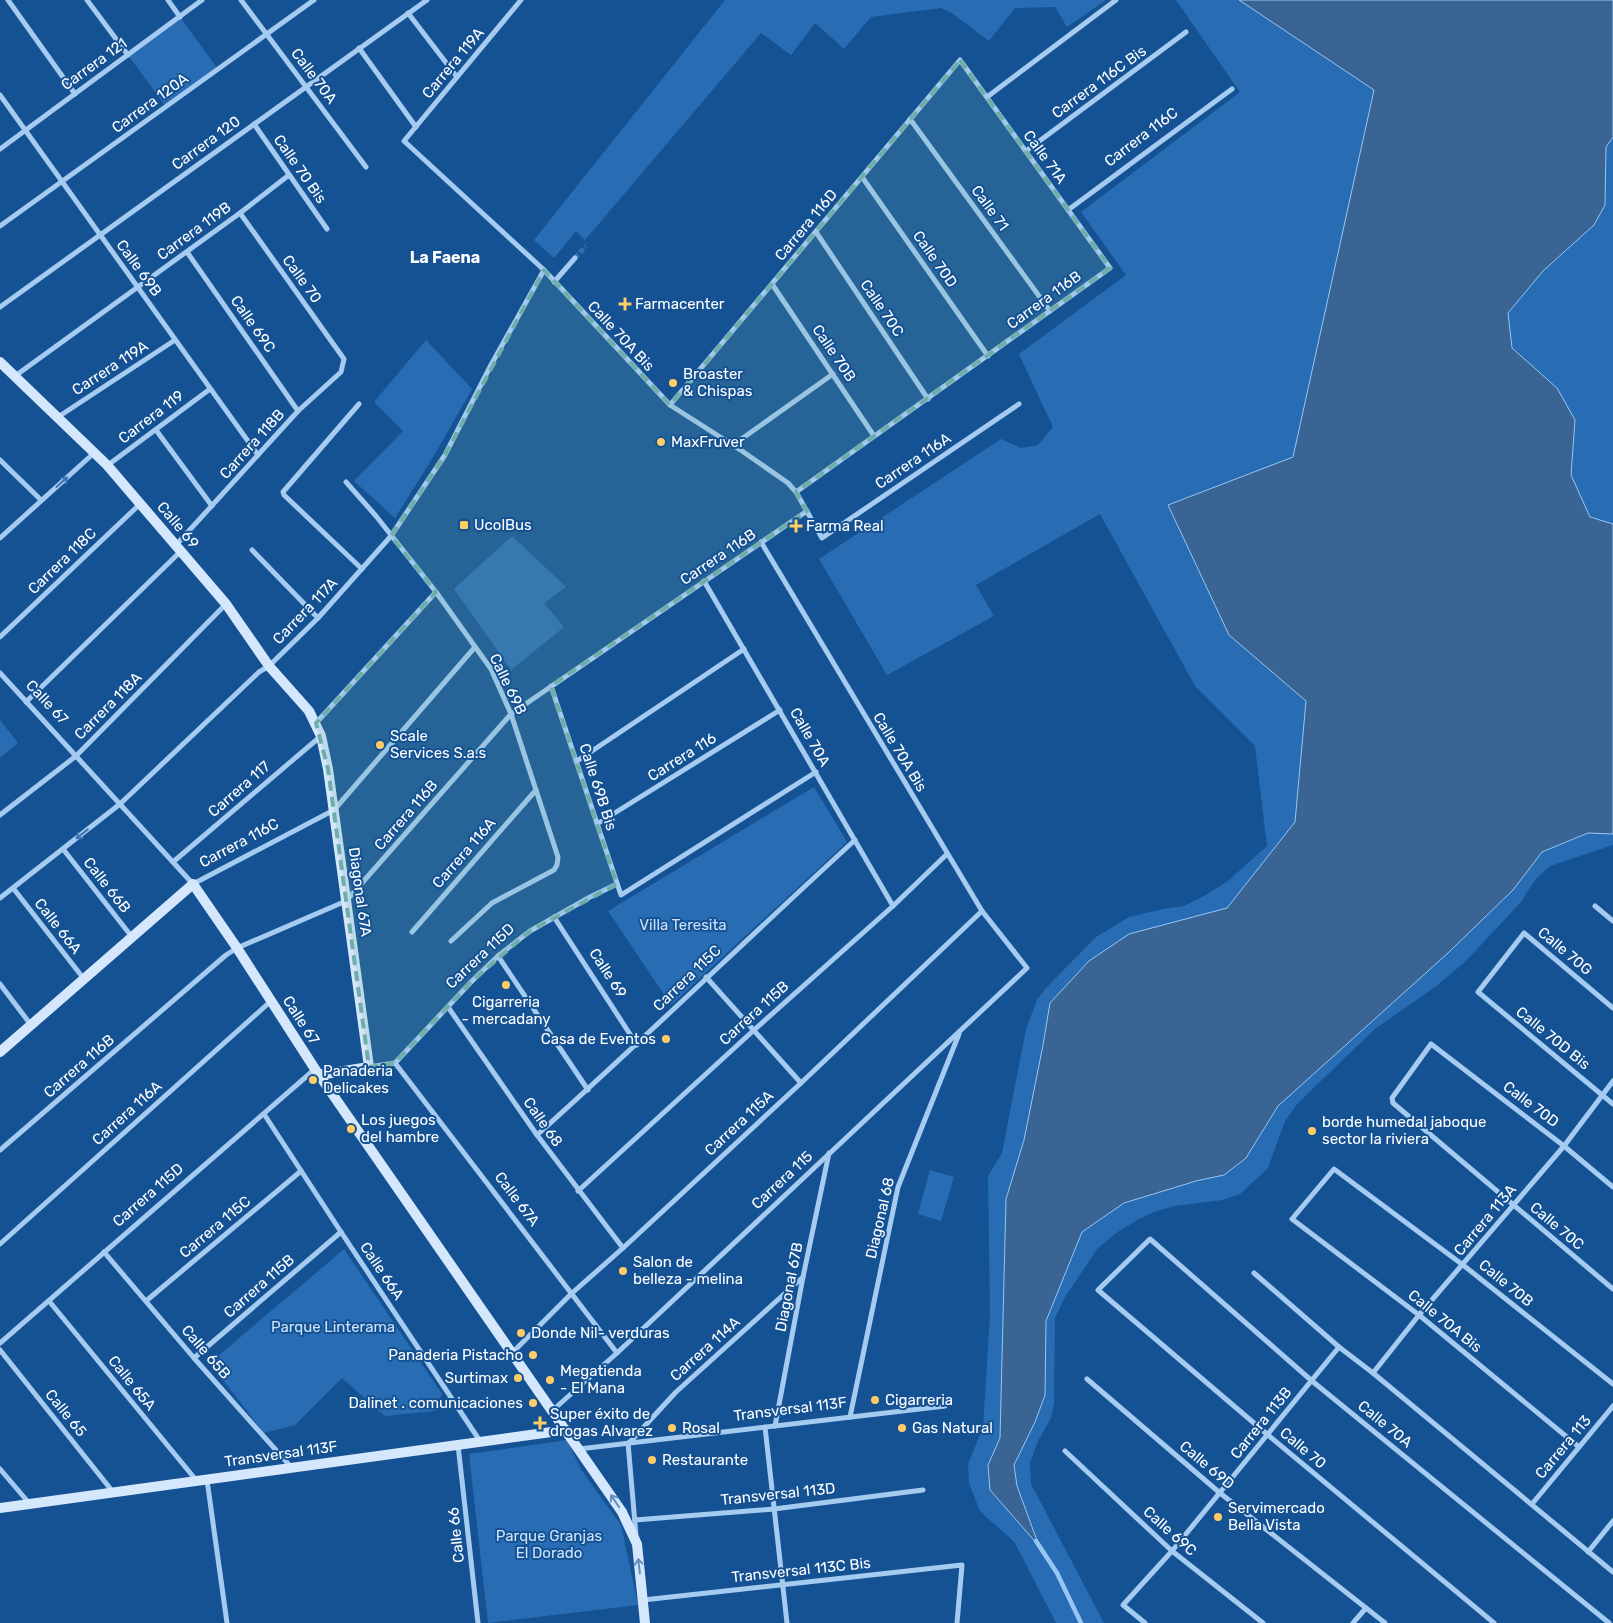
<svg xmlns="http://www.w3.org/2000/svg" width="1613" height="1623" font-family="Rubik,sans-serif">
<rect width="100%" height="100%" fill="#155294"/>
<g fill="#286cb3">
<polygon points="725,0 1106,0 1067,27 1055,7 1015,8 989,41 953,14 941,8 871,17 844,49 815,23 791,55 761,33 585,240 576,231 554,258 534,240"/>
<polygon points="1176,0 1613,0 1613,845 1550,866 1535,880 1521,902 1465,962 1435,987 1375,1029 1298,1103 1285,1121 1268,1168 1240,1194 1223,1200 1174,1206 1154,1212 1139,1219 1116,1233 1098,1248 1065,1297 1055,1318 1054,1403 1051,1418 1038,1441 1030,1463 1031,1484 1104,1623 1056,1623 1015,1543 998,1527 986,1517 979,1509 969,1483 968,1464 983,1427 990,1315 988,1176 1002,1153 1026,1029 1037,1000 1045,989 1096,937 1129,917 1163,909 1184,906 1204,896 1228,881 1267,846 1255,746 1195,686 1100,514 976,585 994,616 887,675 819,559 1001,439 1021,448 1038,445 1053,427 1019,354 1126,275 1081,212 1240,92"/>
<polygon points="180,17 218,69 166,107 128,55"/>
<polygon points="426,340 472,389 432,459 395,518 354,481 403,431 374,402"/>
<polygon points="512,536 566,587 544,603 564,627 511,670 454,589"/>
<polygon points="0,720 18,743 0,758"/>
<polygon points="814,787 847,842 671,1005 608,911"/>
<polygon points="930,1170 954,1177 941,1221 918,1214"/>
<polygon points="344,1249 442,1394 435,1411 385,1416 342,1378 295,1425 264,1433 210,1363"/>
<polygon points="567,1440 582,1471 621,1525 638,1605 488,1623 469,1454"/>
</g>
<polygon fill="#396494" stroke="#98c6f4" points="1239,0 1613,0 1613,137 1606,147 1605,205 1594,225 1543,271 1508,313 1512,348 1557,388 1575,420 1571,475 1590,517 1613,524 1613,834 1588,833 1542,852 1513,890 1448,953 1278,1106 1246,1158 1224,1175 1196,1181 1124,1203 1082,1232 1046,1321 1045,1395 1035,1422 1014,1465 1017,1486 1039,1546 990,1490 988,1465 1000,1438 1006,1199 1024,1140 1043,1045 1050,1003 1089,961 1129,934 1227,908 1295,822 1306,701 1229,635 1168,505 1293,457 1374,90"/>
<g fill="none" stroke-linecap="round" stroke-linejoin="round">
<polyline stroke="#98c6f4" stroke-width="4.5" points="1036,1541 1057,1573 1081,1623"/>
<polyline stroke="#386ca4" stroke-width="5" stroke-dasharray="5 2.5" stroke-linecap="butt" points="575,258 586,246"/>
<g stroke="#a6cbf1" stroke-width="5">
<polyline points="8,0 75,94"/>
<polyline points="87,0 128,55"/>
<polyline points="168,0 180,17"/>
<polyline points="241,0 366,167"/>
<polyline points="521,0 404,141 544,270 670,405 742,451 788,483 796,492 822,538 1019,404"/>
<polyline points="408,13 457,77"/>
<polyline points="359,48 416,127"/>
<polyline points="0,95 258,455"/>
<polyline points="987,97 1116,0"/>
<polyline points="910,119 1050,311"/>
<polyline points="254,124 327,229"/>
<polyline points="0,149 202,0"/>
<polyline points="1026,151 1186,32"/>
<polyline points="862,177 988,356"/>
<polyline points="1068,210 1232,89"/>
<polyline points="0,226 314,0"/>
<polyline points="816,232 928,399"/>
<polyline points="187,252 298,411"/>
<polyline points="554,282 575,258"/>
<polyline points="772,284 874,436"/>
<polyline points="0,307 427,0"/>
<polyline points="15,376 240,213 289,175"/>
<polyline points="359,404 283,492 284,495 362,569"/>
<polyline points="670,405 960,60 1110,268 796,492"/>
<polyline points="58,417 175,340"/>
<polyline points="156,430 212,506"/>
<polyline points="733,445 833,374"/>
<polyline points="0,460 41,500"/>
<polyline points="108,465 210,389"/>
<polyline points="346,482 376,516 436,592 491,669 511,714 558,857 557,865 554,870 492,903 451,941"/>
<polyline points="0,538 94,453"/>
<polyline points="176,545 298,411 341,372 344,359 240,213"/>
<polyline points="252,550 318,618"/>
<polyline points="704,581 893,906"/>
<polyline points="0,637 140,504"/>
<polyline points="0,673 193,884 334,810 475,647"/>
<polyline points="551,686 621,895 816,772"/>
<polyline points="26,702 181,551"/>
<polyline points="316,723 436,592"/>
<polyline points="577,761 744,649"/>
<polyline points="0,815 76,756 226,604"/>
<polyline points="597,824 780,710"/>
<polyline points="63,849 132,937"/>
<polyline points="173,862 321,736"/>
<polyline points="13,888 84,979"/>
<polyline points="0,898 120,804 259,672 269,666 318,618 391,536 445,455 491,365 544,270"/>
<polyline points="1595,906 1613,921"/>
<polyline points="554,917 637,1045"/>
<polyline points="412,932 536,790"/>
<polyline points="498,956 588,1090"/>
<polyline points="706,977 801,1083"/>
<polyline points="0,984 31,1025"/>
<polyline points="448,1007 537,1135 623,1248"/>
<polyline points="1613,1008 1524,933 1478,992 1613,1104"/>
<polyline points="395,1063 617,1353"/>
<polyline points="369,1067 395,1063 471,982 498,956 530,931 590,897 617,884"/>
<polyline points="264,1114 341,1232 480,1441"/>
<path d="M537 1135C645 1038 748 938 855 840"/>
<polyline points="0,1150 226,955 237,948 346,901 511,714 807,511"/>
<polyline points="1613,1187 1564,1146 1431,1044 1392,1098 1393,1103 1613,1289"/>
<polyline points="578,1191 754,1030 893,906 947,854"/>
<polyline points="0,1244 271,1001"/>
<polyline points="104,1252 194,1358 291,1467"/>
<polyline points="1254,1273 1339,1347 1373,1373 1613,1572"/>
<polyline points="49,1301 196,1480"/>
<polyline points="146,1301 301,1171"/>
<polyline points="0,1343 315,1069"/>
<polyline points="0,1350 113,1492"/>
<polyline points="512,1353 571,1294 623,1248 801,1083 982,911"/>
<polyline points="194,1358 341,1232"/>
<polyline points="1373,1373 1419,1315 1564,1146 1613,1081"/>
<polyline points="1087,1379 1220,1493 1385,1623"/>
<polyline points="553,1410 617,1353 1027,968 982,911 761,542"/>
<polyline points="850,1417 898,1187 959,1034"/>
<polyline points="775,1426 803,1277 829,1153"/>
<polyline points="765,1427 787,1623"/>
<polyline points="628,1443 636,1535"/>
<polyline points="629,1443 676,1392 803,1277"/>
<polyline points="458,1445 478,1623"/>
<polyline points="1579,1447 1419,1315 1292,1219 1334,1169 1463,1265 1613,1384"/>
<polyline points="579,1449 945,1406"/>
<polyline points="1065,1451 1172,1551 1263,1623"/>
<polyline points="0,1469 29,1503"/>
<polyline points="207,1480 227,1623"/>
<polyline points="1532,1504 1613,1406"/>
<polyline points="635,1520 774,1509 923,1490"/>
<polyline points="1588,1552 1613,1521"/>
<polyline points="643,1600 962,1565 957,1623"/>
<polyline points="1145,1623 1123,1605 1172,1551 1339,1347"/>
<polyline points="1353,1623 1366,1608"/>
<polyline points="1494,1623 1268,1435 1098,1290 1150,1239 1312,1381 1609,1623"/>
</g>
<g stroke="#d4e7fc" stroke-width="10">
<polyline points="0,362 107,465 226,604 269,666 309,711 321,736 328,769 369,1067 319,1075"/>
<polyline points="0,1052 193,884 237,948 315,1069 622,1512 637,1544 645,1623"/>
<polyline points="0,1508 566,1430"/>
</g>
</g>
<defs><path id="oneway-shaft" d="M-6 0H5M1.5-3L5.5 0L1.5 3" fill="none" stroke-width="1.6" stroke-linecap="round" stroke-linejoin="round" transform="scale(1.25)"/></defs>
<g stroke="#4076b0">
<use href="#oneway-shaft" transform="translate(62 482) rotate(-42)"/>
<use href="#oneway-shaft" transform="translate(82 834) rotate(142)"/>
</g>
<g stroke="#618ebe">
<use href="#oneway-shaft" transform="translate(615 1501) rotate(-124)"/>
<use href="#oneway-shaft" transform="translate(639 1566) rotate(-97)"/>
</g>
<path fill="#6fada8" fill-opacity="0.2" stroke="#6fada8" stroke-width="4" stroke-dasharray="10 6" stroke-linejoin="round" d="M960 60 1110 268 796 492 807 511 551 686 617 884 530 931 471 982 395 1063 369 1067 328 769 316 723 436 592 391 536 445 455 544 270 670 405Z"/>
<g fill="#ffcd66" stroke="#155294" stroke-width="2">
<path d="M622.5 296.5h5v5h5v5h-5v5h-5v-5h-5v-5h5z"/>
<circle cx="673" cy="383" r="5"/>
<circle cx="661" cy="442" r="5"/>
<rect x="459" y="520" width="10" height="10" rx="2.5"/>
<path d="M793.5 518.5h5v5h5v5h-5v5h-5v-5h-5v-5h5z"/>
<circle cx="380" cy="745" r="5"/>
<circle cx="506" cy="985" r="5"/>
<circle cx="666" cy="1039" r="5"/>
<circle cx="313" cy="1080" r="5"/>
<circle cx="351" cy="1129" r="5"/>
<circle cx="1312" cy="1131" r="5"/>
<circle cx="623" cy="1271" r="5"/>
<circle cx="521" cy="1333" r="5"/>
<circle cx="533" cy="1355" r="5"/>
<circle cx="518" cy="1378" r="5"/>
<circle cx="550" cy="1380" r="5"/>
<circle cx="875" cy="1400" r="5"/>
<circle cx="533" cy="1403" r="5"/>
<path d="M537.5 1415.5h5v5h5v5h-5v5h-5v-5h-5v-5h5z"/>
<circle cx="672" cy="1428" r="5"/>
<circle cx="902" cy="1428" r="5"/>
<circle cx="652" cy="1460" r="5"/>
<circle cx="1218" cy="1517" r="5"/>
</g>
<g text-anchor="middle" stroke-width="4" stroke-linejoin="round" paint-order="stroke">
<g font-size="15" fill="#fff" stroke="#155294">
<text transform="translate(453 63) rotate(-50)" y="5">Carrera 119A</text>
<text transform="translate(94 64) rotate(-36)" y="5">Carrera 121</text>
<text transform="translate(314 76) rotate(53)" y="5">Calle 70A</text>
<text transform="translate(1099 82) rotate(-36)" y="5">Carrera 116C Bis</text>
<text transform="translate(150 103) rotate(-36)" y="5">Carrera 120A</text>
<text transform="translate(1141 137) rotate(-37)" y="5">Carrera 116C</text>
<text transform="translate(206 143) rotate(-36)" y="5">Carrera 120</text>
<text transform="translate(1045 157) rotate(54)" y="5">Calle 71A</text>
<text transform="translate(300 169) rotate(55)" y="5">Calle 70 Bis</text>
<text transform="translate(990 208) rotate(54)" y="5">Calle 71</text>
<text transform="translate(806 225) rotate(-50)" y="5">Carrera 116D</text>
<text transform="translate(194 231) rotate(-36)" y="5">Carrera 119B</text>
<text transform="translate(935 259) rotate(55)" y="5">Calle 70D</text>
<text transform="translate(139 268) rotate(54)" y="5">Calle 69B</text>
<text transform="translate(302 279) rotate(54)" y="5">Calle 70</text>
<text transform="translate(1044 300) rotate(-36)" y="5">Carrera 116B</text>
<text transform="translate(882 308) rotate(56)" y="5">Calle 70C</text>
<text transform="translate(253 324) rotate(55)" y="5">Calle 69C</text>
<text transform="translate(621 336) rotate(47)" y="5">Calle 70A Bis</text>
<text transform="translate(834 353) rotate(56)" y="5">Calle 70B</text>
<text transform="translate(110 368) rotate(-33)" y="5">Carrera 119A</text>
<text transform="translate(151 417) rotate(-37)" y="5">Carrera 119</text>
<text transform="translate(252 444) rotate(-48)" y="5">Carrera 118B</text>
<text transform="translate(913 461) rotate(-34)" y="5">Carrera 116A</text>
<text transform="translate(178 525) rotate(50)" y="5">Calle 69</text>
<text transform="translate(718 557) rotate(-34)" y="5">Carrera 116B</text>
<text transform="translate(62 561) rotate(-44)" y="5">Carrera 118C</text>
<text transform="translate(305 611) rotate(-46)" y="5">Carrera 117A</text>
<text transform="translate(508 684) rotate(64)" y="5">Calle 69B</text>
<text transform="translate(47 702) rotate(47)" y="5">Calle 67</text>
<text transform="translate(108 706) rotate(-45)" y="5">Carrera 118A</text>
<text transform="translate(810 737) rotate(60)" y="5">Calle 70A</text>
<text transform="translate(900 752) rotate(59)" y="5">Calle 70A Bis</text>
<text transform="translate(682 757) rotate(-32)" y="5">Carrera 116</text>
<text transform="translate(598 787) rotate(72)" y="5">Calle 69B Bis</text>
<text transform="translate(239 789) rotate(-41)" y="5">Carrera 117</text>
<text transform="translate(406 815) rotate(-49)" y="5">Carrera 116B</text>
<text transform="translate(239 843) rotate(-28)" y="5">Carrera 116C</text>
<text transform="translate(464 853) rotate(-49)" y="5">Carrera 116A</text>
<text transform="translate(107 885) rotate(52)" y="5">Calle 66B</text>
<text transform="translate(360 892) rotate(82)" y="5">Diagonal 67A</text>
<text transform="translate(58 926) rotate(52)" y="5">Calle 66A</text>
<text transform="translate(1565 951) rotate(40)" y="5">Calle 70G</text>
<text transform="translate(480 956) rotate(-43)" y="5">Carrera 115D</text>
<text transform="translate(608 973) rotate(57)" y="5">Calle 69</text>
<text transform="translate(687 978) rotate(-44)" y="5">Carrera 115C</text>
<text transform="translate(754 1013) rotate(-42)" y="5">Carrera 115B</text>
<text transform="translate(301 1020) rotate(57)" y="5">Calle 67</text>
<text transform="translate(1553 1038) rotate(39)" y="5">Calle 70D Bis</text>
<text transform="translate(79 1066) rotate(-41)" y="5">Carrera 116B</text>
<text transform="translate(1531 1104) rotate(37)" y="5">Calle 70D</text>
<text transform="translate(127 1113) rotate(-42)" y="5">Carrera 116A</text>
<text transform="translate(543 1122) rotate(55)" y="5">Calle 68</text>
<text transform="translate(739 1123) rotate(-43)" y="5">Carrera 115A</text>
<text transform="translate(782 1180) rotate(-43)" y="5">Carrera 115</text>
<text transform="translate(148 1195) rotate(-41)" y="5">Carrera 115D</text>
<text transform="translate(517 1199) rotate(53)" y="5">Calle 67A</text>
<text transform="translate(880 1218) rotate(-77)" y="5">Diagonal 68</text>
<text transform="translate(1485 1220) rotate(-50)" y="5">Carrera 113A</text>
<text transform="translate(1557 1226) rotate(40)" y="5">Calle 70C</text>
<text transform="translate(215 1227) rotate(-40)" y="5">Carrera 115C</text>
<text transform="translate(382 1271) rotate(56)" y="5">Calle 66A</text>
<text transform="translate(1506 1283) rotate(39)" y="5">Calle 70B</text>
<text transform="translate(259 1286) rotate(-41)" y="5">Carrera 115B</text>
<text transform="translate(789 1287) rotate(-79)" y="5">Diagonal 67B</text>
<text transform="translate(1445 1321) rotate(39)" y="5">Calle 70A Bis</text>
<text transform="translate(705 1349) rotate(-42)" y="5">Carrera 114A</text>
<text transform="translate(206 1352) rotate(49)" y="5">Calle 65B</text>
<text transform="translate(132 1383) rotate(51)" y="5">Calle 65A</text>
<text transform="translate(790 1409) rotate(-7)" y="5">Transversal 113F</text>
<text transform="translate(66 1413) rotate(51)" y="5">Calle 65</text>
<text transform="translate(1261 1423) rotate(-51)" y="5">Carrera 113B</text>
<text transform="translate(1385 1424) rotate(39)" y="5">Calle 70A</text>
<text transform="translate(1563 1447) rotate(-50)" y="5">Carrera 113</text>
<text transform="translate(1303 1448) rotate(40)" y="5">Calle 70</text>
<text transform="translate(281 1454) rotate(-8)" y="5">Transversal 113F</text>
<text transform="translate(1207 1465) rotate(40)" y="5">Calle 69D</text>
<text transform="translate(778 1494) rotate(-6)" y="5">Transversal 113D</text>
<text transform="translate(1170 1531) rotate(42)" y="5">Calle 69C</text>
<text transform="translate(456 1535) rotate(-96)" y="5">Calle 66</text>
<text transform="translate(801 1570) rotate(-6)" y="5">Transversal 113C Bis</text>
</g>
<g font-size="15" fill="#fff" stroke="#155294" text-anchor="start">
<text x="635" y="309">Farmacenter</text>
<text x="683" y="379">Broaster<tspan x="683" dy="17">&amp; Chispas</tspan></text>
<text x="671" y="447">MaxFruver</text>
<text x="474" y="530">UcolBus</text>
<text x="806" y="531">Farma Real</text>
<text x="390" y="741">Scale<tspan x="390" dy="17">Services S.a.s</tspan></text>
<text x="506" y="1007" text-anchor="middle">Cigarreria<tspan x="506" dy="17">- mercadany</tspan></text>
<text x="656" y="1044" text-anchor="end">Casa de Eventos</text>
<text x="323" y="1076">Panaderia<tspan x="323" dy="17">Delicakes</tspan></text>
<text x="361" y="1125">Los juegos<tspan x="361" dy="17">del hambre</tspan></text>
<text x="1322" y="1127">borde humedal jaboque<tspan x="1322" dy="17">sector la riviera</tspan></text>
<text x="633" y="1267">Salon de<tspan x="633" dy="17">belleza - melina</tspan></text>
<text x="531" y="1338">Donde Nil- verduras</text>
<text x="523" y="1360" text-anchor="end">Panaderia Pistacho</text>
<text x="560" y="1376">Megatienda<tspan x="560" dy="17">- El Mana</tspan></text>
<text x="508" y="1383" text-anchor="end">Surtimax</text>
<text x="885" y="1405">Cigarreria</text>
<text x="523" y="1408" text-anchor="end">Dalinet . comunicaciones</text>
<text x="550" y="1419">Super éxito de<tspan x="550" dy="17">drogas Alvarez</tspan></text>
<text x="682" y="1433">Rosal</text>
<text x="912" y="1433">Gas Natural</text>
<text x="662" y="1465">Restaurante</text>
<text x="1228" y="1513">Servimercado<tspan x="1228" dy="17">Bella Vista</tspan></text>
</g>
<g font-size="15" fill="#cde4fc" stroke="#155294">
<text x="683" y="930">Villa Teresita</text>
<text x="333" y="1332">Parque Linterama</text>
<text x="549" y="1541">Parque Granjas<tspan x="549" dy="17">El Dorado</tspan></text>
</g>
<g font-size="16" font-weight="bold" fill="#fff" stroke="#155294">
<text x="445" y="263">La Faena</text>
</g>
</g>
</svg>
